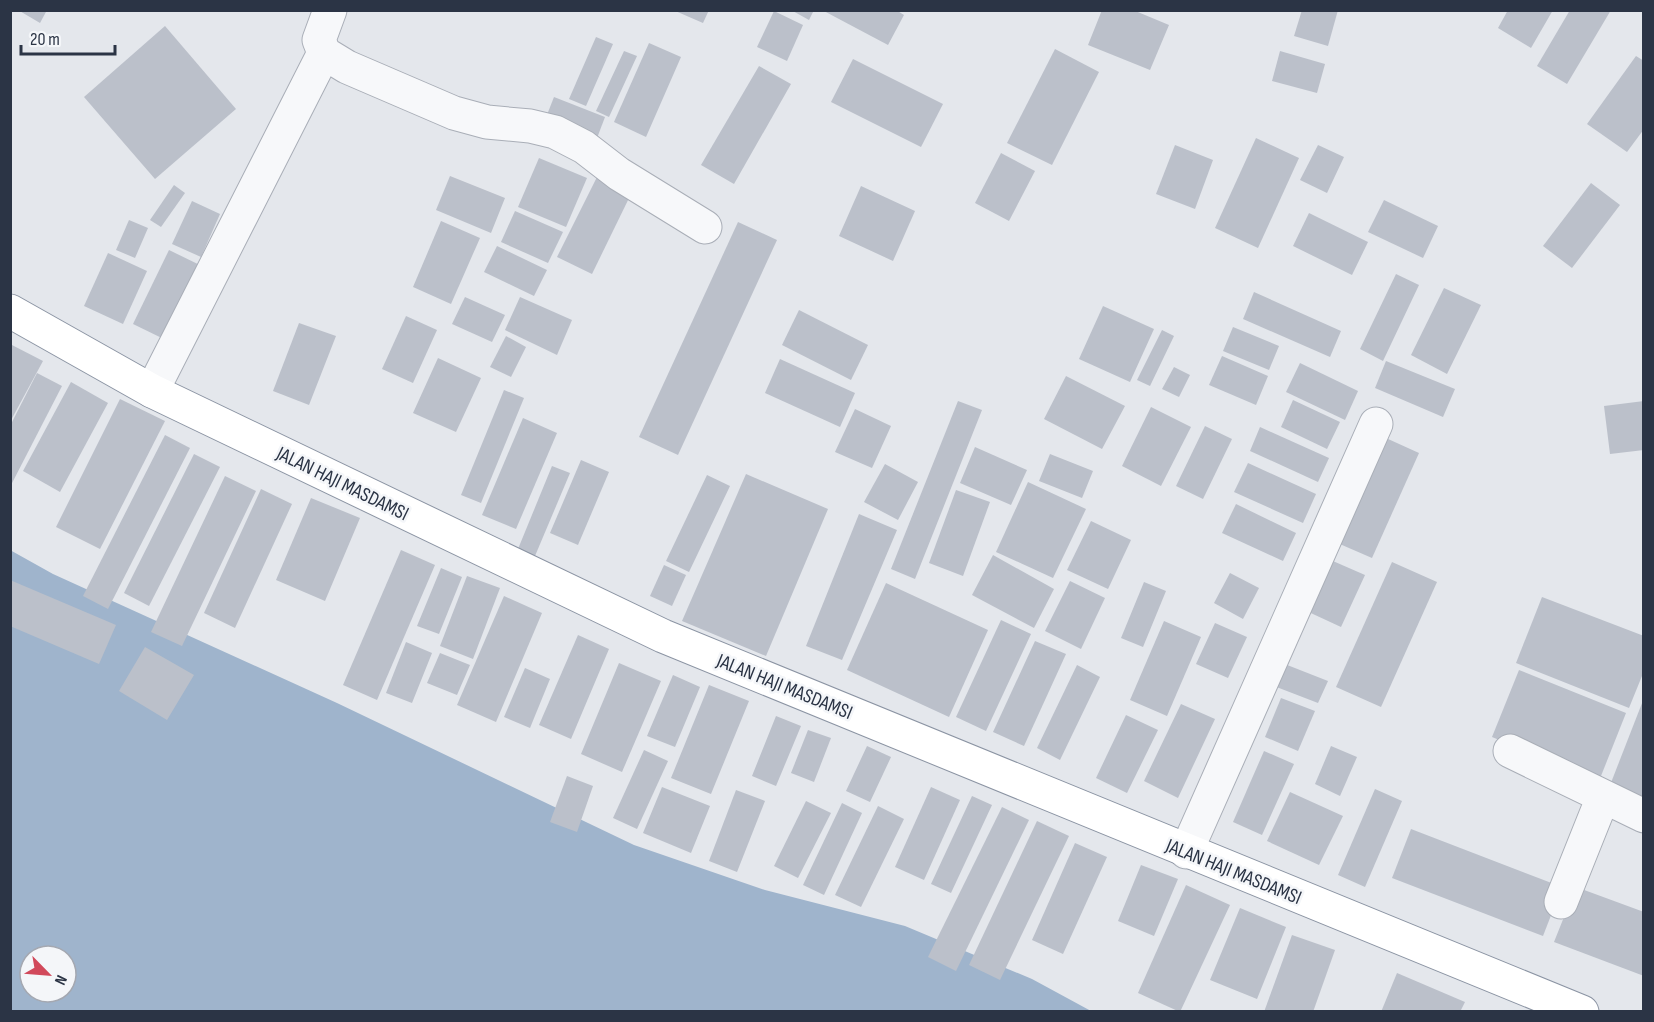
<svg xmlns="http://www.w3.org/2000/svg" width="1654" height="1022" font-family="'Sofia Sans Condensed',sans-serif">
<rect width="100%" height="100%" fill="#e4e7ec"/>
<path fill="#9fb4cc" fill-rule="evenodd" d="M10 550 53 574 337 703 634 845 765 890 905 926 1032 979 1091 1011H11ZM30 956H66V992H30Z"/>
<g fill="#bbc0ca">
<polygon points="18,10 47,10 40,23"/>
<polygon points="673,10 709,10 703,23"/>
<polygon points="791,10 814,10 809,20"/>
<polygon points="822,10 896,10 904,15 888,45"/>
<polygon points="1102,10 1133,10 1169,25 1150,70 1088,45"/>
<polygon points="1302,10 1338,10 1328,46 1294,36"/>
<polygon points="1508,10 1553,10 1531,48 1498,28"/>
<polygon points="1570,10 1611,10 1567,84 1537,66"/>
<polygon points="774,11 803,25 787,61 757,47"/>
<polygon points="165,26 236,109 155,179 84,97"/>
<polygon points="596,37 613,44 586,106 569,99"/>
<polygon points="649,43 681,57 646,137 614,122"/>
<polygon points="1055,49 1099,72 1052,165 1007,143"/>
<polygon points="624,51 637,56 609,117 596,111"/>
<polygon points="1280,51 1325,64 1317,93 1272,81"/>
<polygon points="1636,56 1644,61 1644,129 1627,152 1587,124"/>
<polygon points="853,59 943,104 921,147 831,102"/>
<polygon points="759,66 791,84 734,184 701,165"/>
<polygon points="554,97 605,117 594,146 543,125"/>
<polygon points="1256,138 1299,158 1258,248 1215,228"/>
<polygon points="1175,145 1213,160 1195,209 1156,194"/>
<polygon points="1318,145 1344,157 1327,193 1300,180"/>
<polygon points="1001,153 1035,171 1009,221 975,203"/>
<polygon points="539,158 587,178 566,227 518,207"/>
<polygon points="450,176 505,198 491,233 436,210"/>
<polygon points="597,177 631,194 592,274 557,257"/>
<polygon points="1591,183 1620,205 1572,268 1543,246"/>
<polygon points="174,185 185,193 161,227 150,220"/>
<polygon points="861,186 915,211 893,261 839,236"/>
<polygon points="1384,200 1438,226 1423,258 1368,232"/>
<polygon points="192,201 220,214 201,257 172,244"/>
<polygon points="515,211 563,232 548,263 501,242"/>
<polygon points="1309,213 1368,242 1352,275 1293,246"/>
<polygon points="129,220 148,228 135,258 116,250"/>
<polygon points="441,221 480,238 451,304 413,287"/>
<polygon points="738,222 777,240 678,455 639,437"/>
<polygon points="497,246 547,270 534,296 484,272"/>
<polygon points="169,250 208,269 172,343 133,324"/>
<polygon points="108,253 147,271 123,324 84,306"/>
<polygon points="1396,274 1419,285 1383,361 1360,349"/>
<polygon points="1444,288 1481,305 1447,374 1411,355"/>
<polygon points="1254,292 1341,331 1330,357 1243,319"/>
<polygon points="465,297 505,315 492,342 452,324"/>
<polygon points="520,297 572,320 557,355 505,330"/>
<polygon points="1103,306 1154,329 1130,382 1079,359"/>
<polygon points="799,310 868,345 851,380 782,345"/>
<polygon points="406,316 437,330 413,383 382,369"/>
<polygon points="299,323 336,336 309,405 273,391"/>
<polygon points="1233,327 1279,346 1269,370 1223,351"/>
<polygon points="1162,330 1174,336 1150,386 1137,380"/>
<polygon points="506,336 526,347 511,377 490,367"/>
<polygon points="10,344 43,361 10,422"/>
<polygon points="1222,356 1268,376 1256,405 1209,385"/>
<polygon points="438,358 481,378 456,432 413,413"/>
<polygon points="780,359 855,393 840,427 765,393"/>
<polygon points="1386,361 1455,389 1443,417 1375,388"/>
<polygon points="1300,363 1358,391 1345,420 1286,392"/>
<polygon points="1174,367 1190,375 1179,397 1162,389"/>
<polygon points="37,373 62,386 10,487 10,426"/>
<polygon points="1066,376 1125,406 1102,449 1044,419"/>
<polygon points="71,382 108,403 60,492 23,471"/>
<polygon points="504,390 524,398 481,503 461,495"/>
<polygon points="120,399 165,421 100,549 56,527"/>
<polygon points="1293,400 1340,422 1327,449 1281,427"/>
<polygon points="958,401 982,410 915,579 891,569"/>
<polygon points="1644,401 1644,450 1610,454 1604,406"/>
<polygon points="1151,407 1191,427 1161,486 1122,466"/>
<polygon points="855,409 891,426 872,468 835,452"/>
<polygon points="523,418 557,433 516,529 482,515"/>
<polygon points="1205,426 1232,439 1203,499 1176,486"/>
<polygon points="1260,427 1329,458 1318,482 1250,451"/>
<polygon points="1366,429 1419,453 1372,558 1319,535"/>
<polygon points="165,435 190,448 108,609 83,596"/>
<polygon points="975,447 1027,470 1011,505 960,483"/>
<polygon points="194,454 220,467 149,606 124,593"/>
<polygon points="1050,454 1093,471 1082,498 1039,481"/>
<polygon points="581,460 609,472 578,545 550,533"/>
<polygon points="1248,463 1316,494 1303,523 1234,492"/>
<polygon points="885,464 918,482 898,520 864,502"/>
<polygon points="552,466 570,473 535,556 518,549"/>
<polygon points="746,474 828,509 766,656 682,621"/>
<polygon points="707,475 730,486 689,572 666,561"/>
<polygon points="225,476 256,491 182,646 151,632"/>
<polygon points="1028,482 1086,509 1053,578 996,552"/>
<polygon points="261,489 292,504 235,628 204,613"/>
<polygon points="956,490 990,502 963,576 929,563"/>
<polygon points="311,498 360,518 325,601 276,580"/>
<polygon points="1236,504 1296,533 1283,561 1222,533"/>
<polygon points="859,514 897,530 842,660 806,646"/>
<polygon points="1091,521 1131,540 1108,589 1067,570"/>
<polygon points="401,550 435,565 377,700 343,685"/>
<polygon points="1310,551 1365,575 1341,627 1287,602"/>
<polygon points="993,555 1054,589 1034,628 972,595"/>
<polygon points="1392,562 1437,582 1381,707 1336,687"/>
<polygon points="664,565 686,575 672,606 650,596"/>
<polygon points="441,568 462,577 439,634 417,626"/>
<polygon points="1230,573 1259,588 1243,619 1214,603"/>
<polygon points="467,576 500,588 473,659 440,646"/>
<polygon points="10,580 116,625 99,664 10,626"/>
<polygon points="1070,581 1105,598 1081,649 1045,631"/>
<polygon points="1144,582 1166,591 1143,647 1121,638"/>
<polygon points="886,583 988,630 949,717 847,670"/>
<polygon points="504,596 542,613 496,722 457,705"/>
<polygon points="1542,597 1644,636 1644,671 1629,708 1516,663"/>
<polygon points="1001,620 1031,634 986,731 956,717"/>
<polygon points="1164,621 1201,637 1167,716 1130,700"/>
<polygon points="1215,623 1247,637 1228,678 1196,664"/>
<polygon points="578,635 609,649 571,739 539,725"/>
<polygon points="1035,641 1066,654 1024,746 993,732"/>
<polygon points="406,642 432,653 412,703 386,693"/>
<polygon points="145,647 194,675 167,720 119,691"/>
<polygon points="440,653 470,665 457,695 427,683"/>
<polygon points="1257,653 1328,681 1318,703 1248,676"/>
<polygon points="619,663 661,681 622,772 581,754"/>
<polygon points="1077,665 1100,677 1060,760 1037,748"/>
<polygon points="525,668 550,679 530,728 504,717"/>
<polygon points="1519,670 1626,713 1599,781 1492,737"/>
<polygon points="673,675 700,687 675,747 647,736"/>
<polygon points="709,685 749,701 711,794 671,778"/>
<polygon points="1281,698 1315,711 1298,751 1265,737"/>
<polygon points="1644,698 1644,807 1607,793"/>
<polygon points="1181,704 1215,719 1178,798 1144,781"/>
<polygon points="1126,715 1158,730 1127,793 1096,778"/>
<polygon points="776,716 801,726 776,786 752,776"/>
<polygon points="808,730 831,738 814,782 791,773"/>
<polygon points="867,746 891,757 870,802 846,791"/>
<polygon points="1331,746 1357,757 1340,796 1315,784"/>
<polygon points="644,750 668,761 637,829 613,818"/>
<polygon points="1264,751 1294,764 1262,835 1233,822"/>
<polygon points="567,776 593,786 577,832 550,822"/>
<polygon points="662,787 710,806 691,853 643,833"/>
<polygon points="931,787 960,800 924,880 895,867"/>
<polygon points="1375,789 1402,801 1365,887 1338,875"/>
<polygon points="736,790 765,801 737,872 709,861"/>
<polygon points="1290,792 1343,816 1319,865 1267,841"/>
<polygon points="972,796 992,805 951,893 931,884"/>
<polygon points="806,801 831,813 798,878 774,866"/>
<polygon points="842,803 862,813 824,895 803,885"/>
<polygon points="878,806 904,819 861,907 835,895"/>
<polygon points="1002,807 1029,820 956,971 928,957"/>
<polygon points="1037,821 1069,836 1000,980 969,965"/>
<polygon points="1411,829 1562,887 1543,936 1392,878"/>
<polygon points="1075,843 1107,857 1063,954 1032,940"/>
<polygon points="1141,865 1178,879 1154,936 1118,921"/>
<polygon points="1186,885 1230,905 1180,1012 1138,993"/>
<polygon points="1576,887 1644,912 1644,976 1554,942"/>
<polygon points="1240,908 1286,927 1257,999 1210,980"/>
<polygon points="1292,935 1335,950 1313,1012 1264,1012"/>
<polygon points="1397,973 1465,1002 1460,1012 1381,1012"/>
</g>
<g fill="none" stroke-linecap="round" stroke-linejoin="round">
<g stroke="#a9aeb7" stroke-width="35">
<g id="minor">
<polyline points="330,10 319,40 324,53 347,67 454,113 487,122 530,126 555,132 584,147 619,174 705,227"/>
<polyline points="152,391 324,53"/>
<polyline points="1510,751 1644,816"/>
<polyline points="1186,852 1376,424"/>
<polyline points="1561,902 1603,797"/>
</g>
</g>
<g stroke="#8b94a3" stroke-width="35">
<polyline id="highway" points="10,311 152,391 663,636 1582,1012"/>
</g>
<use href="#minor" stroke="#f7f8fa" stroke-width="33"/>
<use href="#highway" stroke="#fff" stroke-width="33"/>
</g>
<g text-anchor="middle" stroke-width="5" stroke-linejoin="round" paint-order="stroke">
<g font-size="20" fill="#2b3445" stroke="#f4f6f9">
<text transform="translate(343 483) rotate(26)" y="7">JALAN HAJI MASDAMSI</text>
<text transform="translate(785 686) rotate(22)" y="7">JALAN HAJI MASDAMSI</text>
<text transform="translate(1234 871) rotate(22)" y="7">JALAN HAJI MASDAMSI</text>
</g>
</g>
<rect width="1654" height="1022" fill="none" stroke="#2b3445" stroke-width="24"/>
<g transform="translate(48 974) rotate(115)"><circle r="28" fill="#f4f6f9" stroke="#a4a8b1" stroke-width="1.5"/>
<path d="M0-4.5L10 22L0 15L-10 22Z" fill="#d1495b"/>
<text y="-9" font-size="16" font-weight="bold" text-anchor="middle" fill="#2b3445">N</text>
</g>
<path d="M21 45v9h94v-9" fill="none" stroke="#2b3445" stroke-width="3"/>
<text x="30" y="45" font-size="18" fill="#2b3445" stroke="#f4f6f9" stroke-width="4.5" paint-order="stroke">20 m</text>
</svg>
